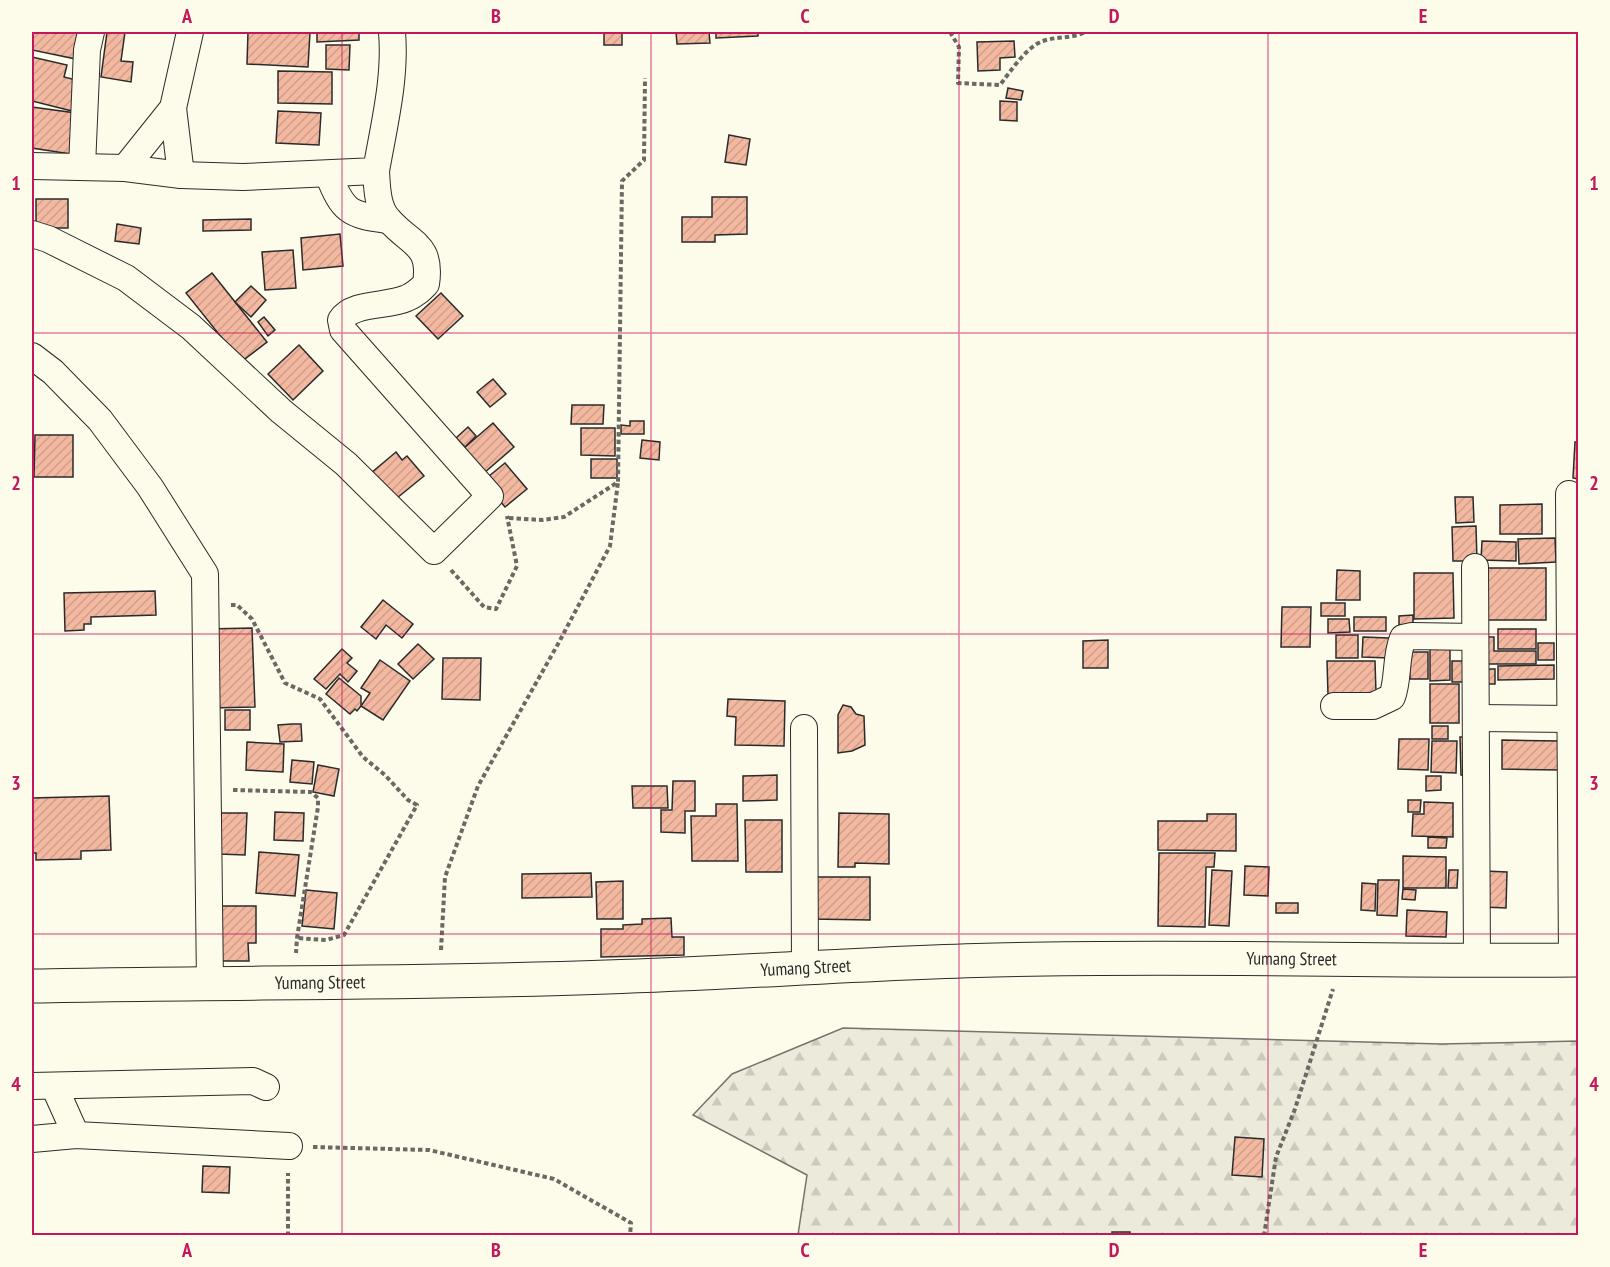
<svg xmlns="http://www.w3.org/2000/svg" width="1610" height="1267" font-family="'PT Sans Narrow',sans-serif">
<defs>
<pattern id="forest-firs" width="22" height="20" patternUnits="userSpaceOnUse" patternTransform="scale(1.5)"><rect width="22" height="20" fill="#ecebdb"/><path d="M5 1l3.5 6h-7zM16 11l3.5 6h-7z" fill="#cbcabc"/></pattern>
<pattern id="building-hatch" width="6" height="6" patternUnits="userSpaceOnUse" patternTransform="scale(1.5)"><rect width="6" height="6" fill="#f2b8a0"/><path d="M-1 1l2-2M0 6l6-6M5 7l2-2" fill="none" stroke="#d09e8a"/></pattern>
</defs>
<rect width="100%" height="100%" fill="#fdfbea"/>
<polygon fill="url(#forest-firs)" stroke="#74746e" stroke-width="1.5" points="843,1028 1441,1044 1578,1041 1578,1235 798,1235 807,1175 693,1115 732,1074"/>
<g fill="url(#building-hatch)" stroke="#2b2b2b" stroke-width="1.5">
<polygon points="32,32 82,32 76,59 32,50"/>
<polygon points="107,32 125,32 121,61 133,62 131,82 101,77"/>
<polygon points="248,32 310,32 308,67 247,64"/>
<polygon points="317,32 359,32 359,40 317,42"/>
<rect x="604" y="32" width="18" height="13"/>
<polygon points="676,32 709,32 710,43 677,44"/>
<polygon points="716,32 758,32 758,36 716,38"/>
<polygon points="1014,41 1015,57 1000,58 1000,70 978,71 977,42"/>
<polygon points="326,45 350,45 349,70 326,69"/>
<polygon points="32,57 67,65 64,77 80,81 72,111 32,101"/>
<polygon points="278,71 332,72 332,104 278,103"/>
<polygon points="1008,88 1023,91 1021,100 1006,98"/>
<polygon points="1000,101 1017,102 1017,121 1000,120"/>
<polygon points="32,107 83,114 77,155 32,148"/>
<polygon points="278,111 321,113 319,145 276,143"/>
<polygon points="729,135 750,139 746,165 725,162"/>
<polygon points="712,197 747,197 747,234 715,235 715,242 682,242 682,217 712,217"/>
<rect x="36" y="199" width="32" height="29"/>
<polygon points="251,219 251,230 203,231 203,220"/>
<polygon points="117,224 141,228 139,244 115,241"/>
<polygon points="340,234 343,266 303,270 301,238"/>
<polygon points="293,250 296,288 265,290 262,252"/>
<polygon points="212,273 267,342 241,362 186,293"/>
<polygon points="251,286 266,300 251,317 235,302"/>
<polygon points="441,293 463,316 438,339 416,316"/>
<polygon points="264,317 275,330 268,336 258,322"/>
<polygon points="299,345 323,371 293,400 268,374"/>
<polygon points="493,379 506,394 490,407 477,392"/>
<polygon points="572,405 604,405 603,424 571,424"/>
<polygon points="630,421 644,421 644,434 621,434 621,425 630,426"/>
<polygon points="493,423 514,447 484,473 463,449"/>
<polygon points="468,427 476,436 465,447 456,438"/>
<polygon points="581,428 615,428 615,456 581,455"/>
<polygon points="35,435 73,435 73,477 34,477"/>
<polygon points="642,440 660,442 659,460 640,458"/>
<polygon points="1575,442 1578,442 1578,479 1573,478"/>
<polygon points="396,452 402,460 407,456 424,476 392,502 364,479"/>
<rect x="591" y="459" width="26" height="19"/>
<polygon points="505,463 527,489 505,507 483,481"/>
<polygon points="1455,497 1473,497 1474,522 1456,523"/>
<polygon points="1542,504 1542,534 1500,534 1500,505"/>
<polygon points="1476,526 1477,561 1453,561 1452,527"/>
<polygon points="1555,538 1556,562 1519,564 1518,539"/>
<polygon points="1482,541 1516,542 1516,561 1481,560"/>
<rect x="1485" y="568" width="61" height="52"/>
<polygon points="1337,570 1360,571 1360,600 1336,600"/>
<polygon points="1414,573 1453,573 1454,618 1414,619"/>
<polygon points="155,591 156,615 91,617 91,624 84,624 84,630 65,631 64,593"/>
<polygon points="383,600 413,624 402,638 386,625 376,639 361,627"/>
<rect x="1321" y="603" width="24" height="13"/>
<polygon points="1282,607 1311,607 1310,647 1281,647"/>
<polygon points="1413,615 1413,631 1399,631 1399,616"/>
<rect x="1354" y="617" width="32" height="14"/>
<polygon points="1328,619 1349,619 1350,632 1328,633"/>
<polygon points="252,628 255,707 210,708 207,629"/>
<rect x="1498" y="629" width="38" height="20"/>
<rect x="1336" y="635" width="22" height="23"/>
<polygon points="1363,637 1389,638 1389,658 1362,657"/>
<polygon points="1480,637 1494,637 1494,651 1536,651 1536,664 1480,664"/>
<polygon points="1108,640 1108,668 1083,668 1083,641"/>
<polygon points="1430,642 1450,642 1450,680 1430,681"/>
<rect x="1538" y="643" width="16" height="17"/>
<polygon points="418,644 434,659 413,679 398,664"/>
<polygon points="342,649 352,658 347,663 357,671 348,682 340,674 326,689 314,679"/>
<polygon points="1409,652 1428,652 1428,679 1410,679"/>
<polygon points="443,658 481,658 480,700 442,699"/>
<polygon points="380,660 410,681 383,720 361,706 370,693 361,688"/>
<polygon points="1327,661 1375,661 1376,693 1328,694"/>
<rect x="1452" y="661" width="14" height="21"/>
<polygon points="1554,665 1554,679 1498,680 1498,666"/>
<rect x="1481" y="669" width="14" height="15"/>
<polygon points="339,678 361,696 361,706 357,711 355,709 350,714 326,694"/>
<rect x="1430" y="684" width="29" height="39"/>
<polygon points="728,699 785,701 784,746 735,745 736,717 727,716"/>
<polygon points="843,705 851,707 856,714 864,716 865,745 852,751 838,753 838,715"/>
<rect x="225" y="710" width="25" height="20"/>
<polygon points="292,724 301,724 302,741 280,742 278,725"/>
<rect x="1432" y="726" width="16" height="13"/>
<polygon points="1460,737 1472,737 1472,775 1461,775"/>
<polygon points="1399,739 1429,739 1428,770 1398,769"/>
<polygon points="1502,740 1560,741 1560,770 1502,769"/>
<polygon points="1432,741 1457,741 1456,773 1431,772"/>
<polygon points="247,742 284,744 283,772 246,770"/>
<polygon points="292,760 314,762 312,784 290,782"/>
<polygon points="318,765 339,769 334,796 313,792"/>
<polygon points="777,775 777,800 743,801 743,776"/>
<polygon points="1426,776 1441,776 1441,790 1426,791"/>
<polygon points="673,781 695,781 695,811 685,811 685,833 661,832 661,810 672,810"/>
<polygon points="632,786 667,786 668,808 633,808"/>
<polygon points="109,796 111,850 81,851 81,859 36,860 36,853 32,853 32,798"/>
<polygon points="1408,800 1421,800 1420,812 1408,812"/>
<polygon points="1424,802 1453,803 1453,837 1412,836 1413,814 1424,814"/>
<polygon points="716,804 737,804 738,861 692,861 691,816 716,816"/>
<polygon points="275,812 304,813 303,841 274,840"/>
<polygon points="221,813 247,813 245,855 219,854"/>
<polygon points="839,813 889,814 889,864 855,863 855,867 838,867"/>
<polygon points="1207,814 1236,814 1236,851 1158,850 1158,821 1207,821"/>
<polygon points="745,820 782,820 782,872 746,872"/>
<polygon points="1428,837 1447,838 1446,848 1428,848"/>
<polygon points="259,852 299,855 295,896 256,893"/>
<polygon points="1159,853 1215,853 1214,867 1206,867 1205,927 1158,926"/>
<polygon points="1403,856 1446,857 1446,888 1403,888"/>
<polygon points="1245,866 1269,867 1268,896 1244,895"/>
<polygon points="1212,870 1232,871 1229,926 1209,925"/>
<polygon points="1449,870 1458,870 1457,888 1448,888"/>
<polygon points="1484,871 1507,872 1506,908 1483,907"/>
<polygon points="591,873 592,897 522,898 522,874"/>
<polygon points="812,877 870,877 870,920 811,919"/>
<polygon points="1378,880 1399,880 1397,916 1377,915"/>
<polygon points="623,881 623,919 597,919 596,882"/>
<polygon points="1362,883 1376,884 1375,911 1361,910"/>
<polygon points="1403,889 1416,890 1415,900 1402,899"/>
<polygon points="306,890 337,893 334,929 302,926"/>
<rect x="1276" y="903" width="22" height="10"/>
<polygon points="222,906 256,906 256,943 248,943 249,961 222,961"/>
<polygon points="1407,910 1447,912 1446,937 1406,936"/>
<polygon points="671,918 672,937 684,937 684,955 601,957 601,929 623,929 623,925 642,924 642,919"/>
<polygon points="1235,1137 1264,1139 1262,1177 1232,1175"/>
<polygon points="203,1166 230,1167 229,1193 202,1192"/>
<rect x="1112" y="1232" width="18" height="4"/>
</g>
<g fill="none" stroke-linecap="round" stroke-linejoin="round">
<g stroke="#2b2b2b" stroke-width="28">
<g id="minor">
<polyline points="173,108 181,175"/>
<path d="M32 166 125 168 181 175 243 177 376 171C384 125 396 78 392 32"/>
<polyline points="82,167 87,50 91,32"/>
<polyline points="125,168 173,108 190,32"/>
<path d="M328 174C343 211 348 215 388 220"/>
<path d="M32 234 48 239 126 278 191 327 281 411 346 464 434 551 490 496 343 330 341 320C352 302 388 307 407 298 415 295 420 290 426 284 432 244 411 245 389 220 377 208 377 187 376 171"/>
<polyline points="32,356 53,372 100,420 150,487 205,574 210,984"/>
<polyline points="1569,494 1572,960"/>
<polyline points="1475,567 1477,962"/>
<path d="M1334 706H1373L1392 697C1399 678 1395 657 1403 638L1412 636 1475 637"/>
<polyline points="1476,718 1570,719"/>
<polyline points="804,728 805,968"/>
<polyline points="32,1086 253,1081 266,1087"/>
<polyline points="54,1086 76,1135"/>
<polyline points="32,1139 76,1135 289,1146"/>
</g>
</g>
<g stroke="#2b2b2b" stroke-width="35">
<g id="secondary">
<path id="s1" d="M32 986C223 982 415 984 607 977 736 973 866 963 995 960 1190 955 1384 962 1578 960"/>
</g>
</g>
<g stroke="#6a6964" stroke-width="4" stroke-dasharray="4.5 3" stroke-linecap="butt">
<path d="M950 32 959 47 958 83 1000 85C1010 72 1027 46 1043 41 1057 36 1072 39 1085 32"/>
<polyline points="509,518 542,520 564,517 618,482 622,181 644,160 645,78"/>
<polyline points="451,570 484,607 496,609 517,566 507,516"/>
<polyline points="231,605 237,605 252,619 285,683 320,699 363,757 385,775 408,800 417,805 344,935 326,940 297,938"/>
<polyline points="233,790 311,792 318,798 318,807 297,938 296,953"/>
<polyline points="441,950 445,877 478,786 558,644 610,546 618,482"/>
<polyline points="313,1147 429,1150 554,1179 631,1223 630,1236"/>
<polyline points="288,1236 288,1173"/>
<polyline points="1264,1236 1276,1157 1295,1109 1333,989"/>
</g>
<use href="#minor" stroke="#fdfbea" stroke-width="26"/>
<use href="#secondary" stroke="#fdfbea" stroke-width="33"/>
</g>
<path fill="none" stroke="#c2185b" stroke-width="1.5" stroke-opacity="0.55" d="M342 32V1236M651 32V1236M959 32V1236M1268 32V1236M32 333H1578M32 634H1578M32 934H1578"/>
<g text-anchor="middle" stroke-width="4.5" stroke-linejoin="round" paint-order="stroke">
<g font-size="18" fill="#2b2b2b" stroke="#fdfbea">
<text dy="6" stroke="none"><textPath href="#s1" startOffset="1260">Yumang Street</textPath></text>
<text dy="6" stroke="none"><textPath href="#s1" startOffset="774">Yumang Street</textPath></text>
<text dy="6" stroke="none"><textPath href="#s1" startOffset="288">Yumang Street</textPath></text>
</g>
</g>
<rect width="1610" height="1267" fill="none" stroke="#fdfbea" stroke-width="66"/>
<rect x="33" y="33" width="1544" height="1201" fill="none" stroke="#c2185b" stroke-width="2"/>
<g font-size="20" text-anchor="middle" font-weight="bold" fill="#c2185b">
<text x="187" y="23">A</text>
<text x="496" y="23">B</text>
<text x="805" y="23">C</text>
<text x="1114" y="23">D</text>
<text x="1423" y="23">E</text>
<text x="16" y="190">1</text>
<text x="1594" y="190">1</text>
<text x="16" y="490">2</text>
<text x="1594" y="490">2</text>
<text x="16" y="790">3</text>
<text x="1594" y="790">3</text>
<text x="16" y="1091">4</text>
<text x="1594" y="1091">4</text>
<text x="187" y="1257">A</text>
<text x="496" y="1257">B</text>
<text x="805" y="1257">C</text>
<text x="1114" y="1257">D</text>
<text x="1423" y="1257">E</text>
</g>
</svg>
